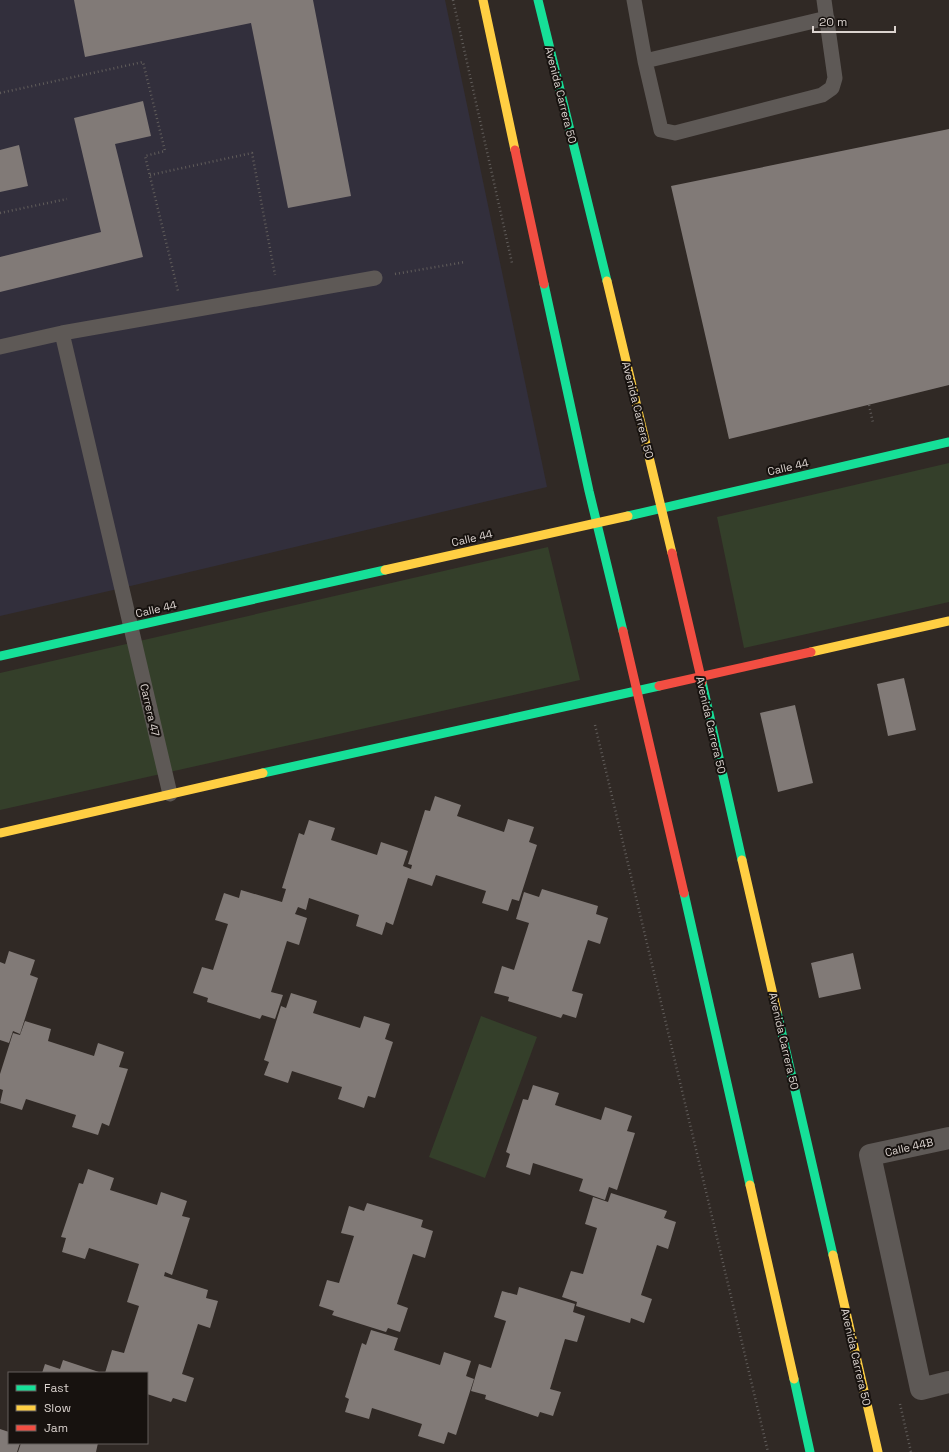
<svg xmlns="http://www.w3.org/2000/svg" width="949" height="1452" font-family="'Space Grotesk',sans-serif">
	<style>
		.education { fill: #322f3c }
		.green { fill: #343f2a }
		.building { fill: #817a77 }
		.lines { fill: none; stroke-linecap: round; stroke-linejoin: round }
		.path { stroke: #615d5b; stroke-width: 2.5; stroke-dasharray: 1 3; stroke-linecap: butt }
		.lane { stroke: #5e5956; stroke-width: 15 }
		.street { stroke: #5e5956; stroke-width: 22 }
		.fast { stroke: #16e098; stroke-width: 9 }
		.slow { stroke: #ffcf43; stroke-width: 9 }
		.jam { stroke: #f24e42; stroke-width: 9 }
		.labels { text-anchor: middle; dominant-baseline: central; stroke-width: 4; stroke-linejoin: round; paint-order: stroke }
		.street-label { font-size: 11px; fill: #dbd3cf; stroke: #17120f }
	</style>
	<rect width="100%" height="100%" fill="#302925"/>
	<path class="education" d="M0 0H445L547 487 122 588 0 616Z"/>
	<path class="green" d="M949 463V602L744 648 717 517Z
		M548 547 580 680 0 810V673Z
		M481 1016 537 1037 485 1178 429 1157Z"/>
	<path class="building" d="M74 0H313L351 196 288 208 251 23 85 57Z
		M143 101 151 136 115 144 143 257 0 292V257L101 232 74 118Z
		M949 129V385L729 439 671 186Z
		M19 145 28 186 0 192V150Z
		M904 678 916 730 888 736 877 684Z
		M795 705 813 783 778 792 760 713Z
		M435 796 461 805 457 816 504 832 508 819 534 827 529 842 537 845 519 901 512 899 508 911 482 903 486 891 436 875 432 886 408 878 393 925 386 922 382 935 356 926 359 915 309 898 306 910 298 907 295 914 307 918 299 945 287 941 271 992 283 995 275 1019 262 1015 260 1019 207 1002 208 998 193 993 202 967 213 970 228 924 215 920 224 893 239 898 241 890 282 902 286 889 282 888 299 833 304 835 309 820 335 828 331 840 377 855 381 842 408 851 403 866 411 869 412 865 408 864 425 810 430 811Z
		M542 889 598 906 596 914 608 918 600 944 588 940 572 991 583 994 576 1018 563 1014 561 1018 508 1001 509 997 494 993 502 966 514 970 529 923 516 919 524 892 539 897Z
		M9 951 35 960 30 975 38 978 20 1034 13 1031 9 1043 0 1040V962L5 964Z
		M853 953 861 989 819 998 811 963Z
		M291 993 317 1001 313 1013 360 1028 364 1016 390 1024 385 1039 393 1042 375 1098 368 1096 364 1108 338 1099 342 1087 292 1071 288 1083 264 1075 269 1062 264 1060 281 1006 286 1008Z
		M25 1021 51 1029 48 1041 94 1056 98 1043 124 1052 119 1067 128 1069 109 1126 102 1123 98 1135 72 1127 76 1115 26 1099 22 1110 0 1103 3 1090 0 1089V1074L13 1033 20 1035Z
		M533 1085 559 1093 555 1105 601 1120 605 1107 632 1116 627 1131 635 1133 617 1190 609 1187 605 1200 579 1191 583 1179 533 1163 530 1175 506 1167 510 1154 506 1152 523 1099 528 1100Z
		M88 1169 114 1178 110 1190 157 1205 161 1192 187 1201 182 1216 190 1218 172 1275 165 1272 164 1276 208 1290 206 1298 218 1301 210 1328 198 1324 182 1374 194 1378 186 1402 173 1398 171 1402 147 1394V1373H105L112 1350 124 1353 139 1306 127 1302 139 1264 89 1248 85 1259 62 1252 66 1238 61 1237 79 1183 83 1184Z
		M611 1193 667 1211 664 1218 676 1222 668 1249 657 1245 641 1295 652 1299 644 1323 631 1318 630 1323 576 1306 577 1302 562 1297 571 1271 583 1274 597 1228 585 1224 593 1197 608 1202Z
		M367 1203 423 1220 421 1227 433 1231 425 1258 413 1254 397 1304 408 1308 400 1332 388 1328 386 1332 332 1315 334 1311 319 1306 327 1280 339 1283 354 1236 341 1233 349 1206 364 1211Z
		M519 1287 575 1304 573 1312 585 1316 577 1342 565 1339 550 1389 561 1392 553 1416 540 1412 538 1417 485 1399 486 1395 471 1391 479 1364 491 1368 506 1321 494 1317 502 1291 517 1295Z
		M371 1330 398 1338 394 1350 440 1365 444 1352 471 1361 466 1376 474 1379 456 1435 448 1432 444 1444 418 1436 422 1424 372 1408 369 1419 345 1412 349 1399 345 1397 362 1343 366 1345Z
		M63 1360 102 1373H42L45 1364 60 1369Z
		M0 1429 9 1432V1443H20L17 1452H0Z
		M21 1443H98L96 1452H18Z"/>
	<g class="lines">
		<path class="path" d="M453 0 512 263
			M0 93 143 62 165 151 145 156 178 291
			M150 175 252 153 275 275
			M0 213 67 199
			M395 274 465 262
			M869 405 873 423
			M595 725 768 1452
			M900 1404 911 1452"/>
		<path class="lane" d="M634 0 645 61 661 130 675 133 822 95 832 88 835 78 824 0
			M645 61 827 18
			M62 333 170 794
			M0 347 62 333 375 278"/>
		<path class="street" d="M949 1138 870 1155 921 1389 949 1382"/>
		<path class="fast" d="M538 0 607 281
			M544 284 589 491 623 631
			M628 516 949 442
			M0 656 385 570
			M702 682 742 860
			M263 773 659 686
			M684 893 750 1185
			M777 1012 833 1255
			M794 1379 810 1452"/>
		<path class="slow" d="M483 0 515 150
			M607 281 672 553
			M385 570 628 516
			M811 652 949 621
			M0 833 263 773
			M742 860 777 1012
			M750 1185 794 1379
			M833 1255 878 1452"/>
		<path class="jam" d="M515 150 544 284
			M672 553 702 682
			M623 631 684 893
			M659 686 811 652"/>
	</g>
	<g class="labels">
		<g class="street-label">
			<text transform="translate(561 95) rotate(76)">Avenida Carrera 50</text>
			<text transform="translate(638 410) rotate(76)">Avenida Carrera 50</text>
			<text transform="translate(788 467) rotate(-13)">Calle 44</text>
			<text transform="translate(472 538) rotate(-13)">Calle 44</text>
			<text transform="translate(156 609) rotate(-13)">Calle 44</text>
			<text transform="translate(150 710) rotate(77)">Carrera 47</text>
			<text transform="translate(711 725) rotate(77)">Avenida Carrera 50</text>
			<text transform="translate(784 1041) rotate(77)">Avenida Carrera 50</text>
			<text transform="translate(909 1147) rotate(-13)">Calle 44B</text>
			<text transform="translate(856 1357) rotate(77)">Avenida Carrera 50</text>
		</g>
	</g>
	<rect x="8" y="1372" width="140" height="72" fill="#17120f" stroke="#655f5c"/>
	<rect x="16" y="1385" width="20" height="6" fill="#16e098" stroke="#655f5c"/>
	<text x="44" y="1392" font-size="12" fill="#dbd3cf">Fast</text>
	<rect x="16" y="1405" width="20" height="6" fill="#ffcf43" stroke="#655f5c"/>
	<text x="44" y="1412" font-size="12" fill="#dbd3cf">Slow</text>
	<rect x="16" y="1425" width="20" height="6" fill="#f24e42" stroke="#655f5c"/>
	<text x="44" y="1432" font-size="12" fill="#dbd3cf">Jam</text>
	<path d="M813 26v6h82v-6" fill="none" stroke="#dbd3cf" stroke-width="2"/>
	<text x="819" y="26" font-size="12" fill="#dbd3cf" stroke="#17120f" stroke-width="3" paint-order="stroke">20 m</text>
</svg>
